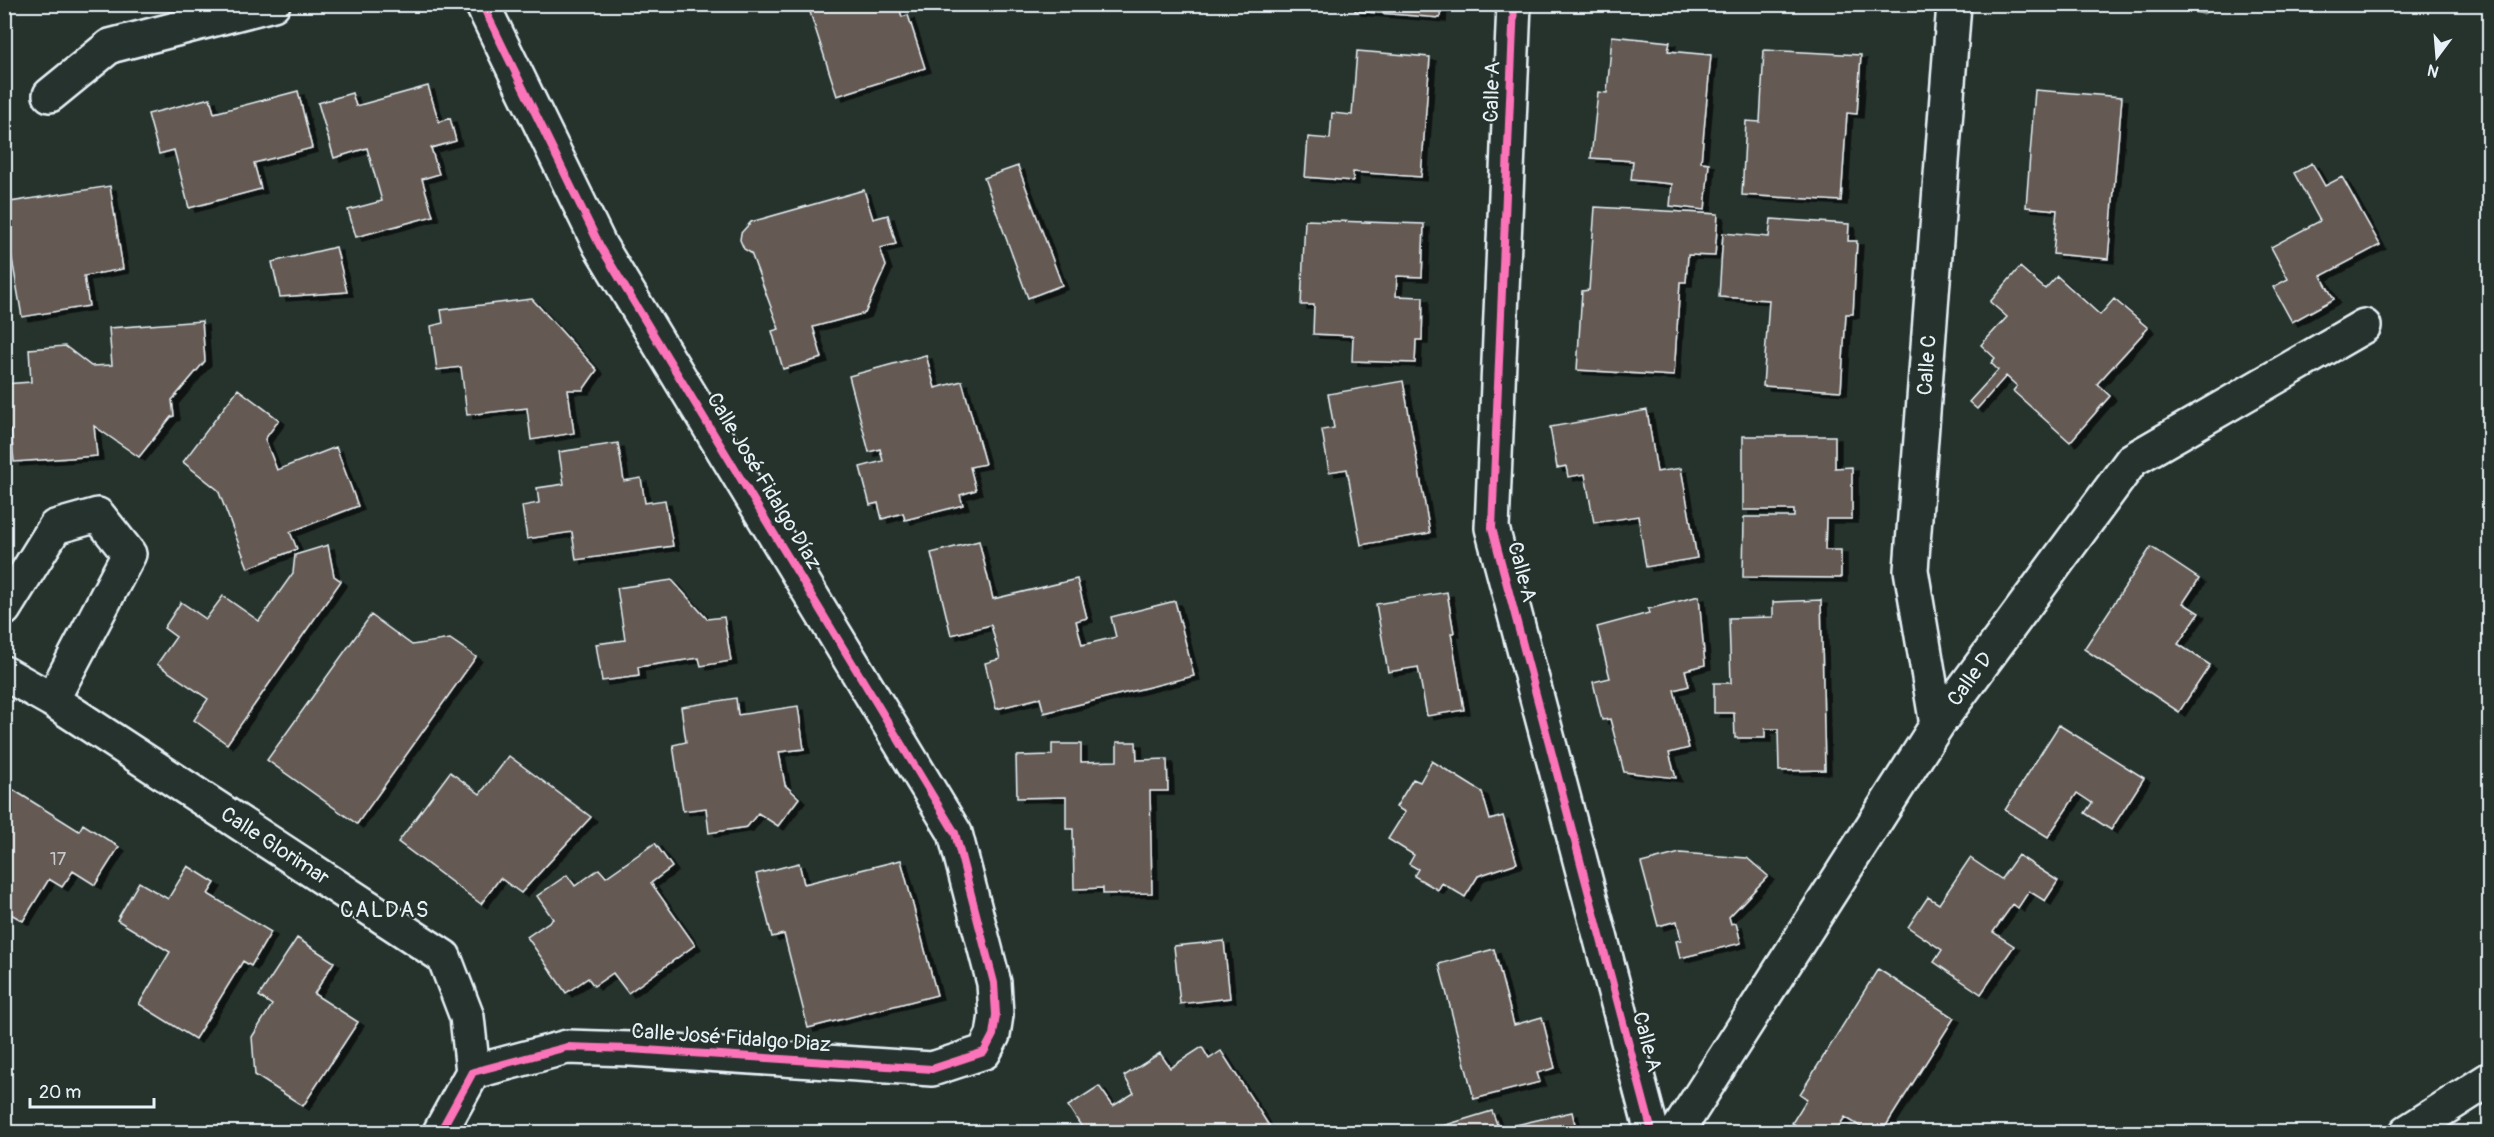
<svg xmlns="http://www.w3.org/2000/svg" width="2494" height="1137" font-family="Pangolin,sans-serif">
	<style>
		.green { fill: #567158; stroke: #9fb1a8; stroke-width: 1.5 }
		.building { fill: #655a52; stroke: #e8f1f8; stroke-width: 1.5; filter: url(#shadow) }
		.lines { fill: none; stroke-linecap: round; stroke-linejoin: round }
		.street-casing { stroke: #e8f1f8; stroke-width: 38 }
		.street { stroke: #26332d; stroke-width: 33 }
		.cycleway-casing { stroke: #26332d; stroke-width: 11 }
		.cycleway { stroke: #fb73b8; stroke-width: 8 }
		.labels { text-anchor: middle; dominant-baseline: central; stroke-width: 4.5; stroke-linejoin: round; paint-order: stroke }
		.number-label { font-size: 18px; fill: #c7cbce }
		.street-label { font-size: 21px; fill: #e8f1f8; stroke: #26332d }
		.neighbourhood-label { font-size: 22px; letter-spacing: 1.5px; fill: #e8f1f8; stroke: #26332d }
	</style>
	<defs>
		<filter id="shadow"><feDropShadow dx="6" dy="4" stdDeviation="0" flood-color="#0009"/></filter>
	</defs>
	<rect width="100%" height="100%" fill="#26332d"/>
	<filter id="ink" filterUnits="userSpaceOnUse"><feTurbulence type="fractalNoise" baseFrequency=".0167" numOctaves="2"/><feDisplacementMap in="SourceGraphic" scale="12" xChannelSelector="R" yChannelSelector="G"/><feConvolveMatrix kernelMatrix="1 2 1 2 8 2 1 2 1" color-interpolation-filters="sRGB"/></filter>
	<g filter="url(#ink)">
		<path class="green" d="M2159 5H2218L2203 14Z"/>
		<path class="building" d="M835 4H898L902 17 908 15 925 68 837 96 810 12Z
			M1356 4H1441L1440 18 1355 11Z
			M1842 4H1885L1884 8Z
			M1612 36 1670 42 1668 51 1711 55 1701 162 1709 163 1705 210 1670 206 1672 184 1631 180 1633 161 1591 158 1598 92 1607 93Z
			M1764 50 1861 55 1857 114 1847 113 1841 201 1742 195 1746 121 1760 122Z
			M1357 51 1430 57 1421 177 1353 172V181L1305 177 1308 137 1330 139 1332 113 1352 115Z
			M428 86 439 122 450 118 456 141 431 148 439 174 422 179 433 216 356 237 348 210 382 201 367 148 334 158 318 103 352 93 356 106Z
			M2035 90 2122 97 2108 259 2053 254 2057 210 2026 207Z
			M298 91 312 148 254 163 261 189 189 208 174 150 159 154 148 114 210 98 214 113Z
			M2312 163 2325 186 2342 177 2380 245 2321 276 2334 299 2292 322 2273 287 2288 279 2271 247 2320 221 2294 173Z
			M1018 166 1062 285 1028 298 984 178Z
			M110 186 123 269 84 276 89 306 22 317 11 253 4 254V203Z
			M864 190 873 219 888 215 896 244 880 248 886 266 865 313 813 327 822 358 783 369 772 331 779 329 751 253 744 249 740 240 741 233 751 222Z
			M1595 207 1718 214 1715 256 1688 255 1686 282H1680L1674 376 1577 370 1582 291 1589 290Z
			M1771 219 1849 224 1848 241H1857L1853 314H1846L1841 391 1763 386 1769 300 1719 297 1723 233 1769 237Z
			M1305 220 1424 224 1422 277 1397 276 1396 296 1423 297 1422 340H1416L1415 363 1352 361 1353 336 1313 334 1314 305H1301Z
			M336 247 347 292 280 297 272 262Z
			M2020 267 2045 289 2057 276 2100 315 2114 299 2148 328 2097 384 2110 396 2070 442 2013 391 2017 386 2006 376 1977 409 1969 402 1998 370 1991 363 1995 358 1981 345 2007 317 1990 302Z
			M532 299 597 370 583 390H568L574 433 531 440 527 408 467 415 461 367 437 370 431 326 443 323 441 310Z
			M202 321 205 361 172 400 174 416 171 417 139 457 94 426 97 456 14 462 11 430H4V384L31 382 29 349 65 346 91 366 112 365 109 328Z
			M926 355 935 388 962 381 985 464 970 467 976 490 960 495 963 505 905 520 903 513 882 519 878 503 870 505 860 467 883 461 880 449 869 452 849 376Z
			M1403 381 1430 533 1361 545 1347 469 1329 472 1322 430 1334 428 1328 394Z
			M238 389 279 420 265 439 277 470 336 447 358 506 290 532 297 549 248 568 218 490 183 462Z
			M1647 410 1657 472 1681 468 1697 558 1646 567 1638 516 1594 523 1585 474 1568 477 1566 466 1557 468 1550 427Z
			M1743 436H1835V468L1852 467V519H1826L1825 550H1841V578L1743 577 1744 517H1794V510H1743Z
			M618 443 624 481 641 478 645 503 665 500 673 546 576 560 572 532 527 539 522 506 539 503 537 488 564 484 559 452Z
			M979 541 993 599 1077 579 1087 618 1076 621 1082 645 1116 637 1111 617 1175 601 1194 676 1044 713 1040 698 996 709 985 663 1000 659 991 625 951 635 931 553Z
			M328 545 334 576 341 581 227 744 194 720 208 699 157 664 176 637 164 628 181 602 206 619 223 596 259 621 293 573 295 555Z
			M2151 547 2199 579 2183 603 2199 613 2178 644 2210 665 2179 712 2084 649Z
			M672 580 707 619 724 617 731 661 701 666 699 658 638 667 639 676 602 681 596 644 625 640 617 588Z
			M1447 592 1454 633H1451L1464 710 1427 716 1418 667 1388 672 1376 604Z
			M1699 596 1705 665 1685 670 1689 686 1674 690 1689 748 1669 753 1676 778 1624 772 1610 719 1602 720 1593 682 1610 678 1597 627 1649 613 1648 609Z
			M1821 600 1825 770 1779 771 1778 729H1765V738H1735L1734 713H1714V683H1731L1729 618 1773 617V602Z
			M371 615 412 645 450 639 476 657 357 824 267 760Z
			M736 698 738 715 798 706 804 749 779 752 785 785 799 798 778 826 758 813 747 827 709 833 706 808 683 811 673 745 686 742 681 707Z
			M2059 725 2144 778 2111 830 2085 813 2092 803 2077 793 2048 837 2005 810Z
			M1117 742H1136L1137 760 1167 759 1168 791H1150L1152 893 1103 894V888L1074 889 1073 829H1066V797L1017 798 1016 756 1052 755V744H1081V762L1117 761Z
			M509 756 591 817 521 893 500 878 481 904 398 842 450 772 480 794Z
			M1432 761 1482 792 1490 820 1503 816 1517 863 1478 876 1465 897 1442 883 1438 890 1414 876 1418 869 1409 864 1414 855 1388 839 1405 812 1396 807 1413 779 1420 782Z
			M4 784 79 831 83 824 119 847 95 885 73 871 62 887 49 879 23 921 4 910Z
			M655 843 672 867 651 883 695 945 628 993 613 973 594 986 588 978 566 993 527 937 553 919 537 896 567 875 575 886 599 869 606 877Z
			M1680 853 1747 858 1768 876 1729 917 1731 924 1736 923 1741 943 1680 958 1676 941 1681 940 1677 921 1658 926 1641 863Z
			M2018 855 2058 881 2045 901 2029 891 2018 908 2013 904 1993 932 2014 946 1981 994 1934 962 1942 950 1908 927 1928 897 1939 904 1970 858 2001 879Z
			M901 860 937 995 808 1028 784 934 772 937 756 874 799 863 804 884Z
			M188 866 215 883 208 894 271 932 251 966 243 961 195 1039 139 1004 170 952 117 920 139 882 168 899Z
			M297 938 334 962 314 994 358 1022 303 1106 255 1075 252 1037 272 1005 259 996Z
			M1224 941 1230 998 1180 1004 1174 946Z
			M1494 949 1514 1025 1542 1017 1555 1068 1537 1073 1540 1082 1474 1099 1439 964Z
			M1878 969 1954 1018 1882 1132H1869L1845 1117 1835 1132H1807L1792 1123 1807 1099 1800 1094Z
			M1202 1047 1209 1059 1221 1051 1273 1132H1085L1068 1106 1099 1086 1113 1106 1134 1093 1124 1076 1160 1053 1170 1068Z
			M1492 1111 1500 1132H1423Z
			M1572 1112 1577 1132H1508L1507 1127Z"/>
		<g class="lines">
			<defs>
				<path id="street" d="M1514 4 1492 528 1652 1132
					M50 95 110 46 273 4
					M4 609 55 527 98 515 129 554 52 700
					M4 673 52 700 444 957 467 1017 473 1072
					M1937 725 1911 570 1954 4
					M440 1132 473 1072 567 1047 630 1049 932 1069 984 1052 993 1035 996 1015 994 983 955 833 600 246 482 4
					M1677 1132 1937 725 2132 460 2364 326
					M2407 1132 2490 1079"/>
			</defs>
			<use href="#street" class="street-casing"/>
			<use href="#street" class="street"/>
			<defs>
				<path id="cycleway" d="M1514 4 1492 528 1652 1132
					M440 1132 473 1072 567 1047 630 1049 932 1069 984 1052 993 1035 996 1015 994 983 955 833 600 246 482 4"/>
			</defs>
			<use href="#cycleway" class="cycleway-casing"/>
			<use href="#cycleway" class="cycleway"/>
		</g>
	</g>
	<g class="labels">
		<g class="number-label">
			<text x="58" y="859">17</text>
		</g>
		<g class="street-label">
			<text transform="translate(1492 92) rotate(-88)">Calle A</text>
			<text transform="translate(1927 365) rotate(-86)">Calle C</text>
			<text transform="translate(764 481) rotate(59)">Calle José Fidalgo Díaz</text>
			<text transform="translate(1522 572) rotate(75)">Calle A</text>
			<text transform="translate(1970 679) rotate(-54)">Calle D</text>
			<text transform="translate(275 846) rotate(33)">Calle Glorimar</text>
			<text transform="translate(731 1038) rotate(4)">Calle José Fidalgo Diaz</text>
			<text transform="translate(1647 1042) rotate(75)">Calle A</text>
		</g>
		<g class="neighbourhood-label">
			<text x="385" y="910">CALDAS</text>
		</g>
	</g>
	<rect width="2494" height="1137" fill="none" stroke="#26332d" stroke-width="24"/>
	<rect x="12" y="12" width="2470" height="1113" fill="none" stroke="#e8f1f8" stroke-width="2" filter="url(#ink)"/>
	<g transform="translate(2437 57) rotate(196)" stroke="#26332d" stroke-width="4.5" paint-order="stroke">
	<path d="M0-4.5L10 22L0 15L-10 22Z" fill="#e8f1f8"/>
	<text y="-9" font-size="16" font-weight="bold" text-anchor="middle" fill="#e8f1f8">N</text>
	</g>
	<path d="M30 1098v9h124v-9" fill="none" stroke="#e8f1f8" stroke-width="3"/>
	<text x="39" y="1098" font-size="18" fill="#e8f1f8" stroke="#26332d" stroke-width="4.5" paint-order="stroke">20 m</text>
</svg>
